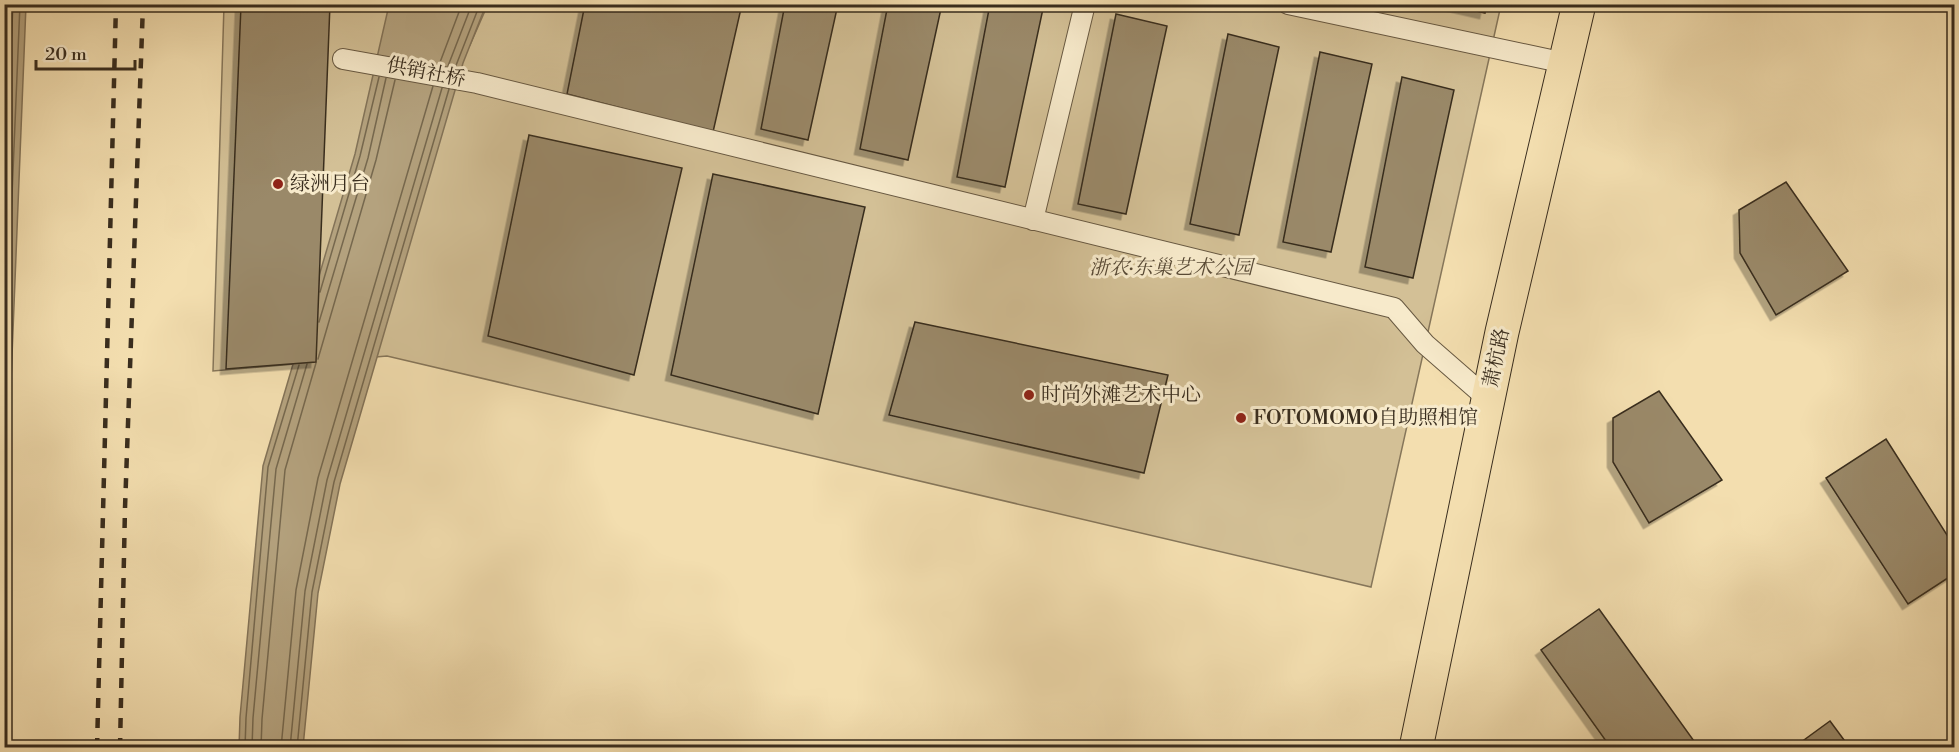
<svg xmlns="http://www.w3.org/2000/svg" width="1959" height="752" font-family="'Libre Bodoni','Noto Serif SC',serif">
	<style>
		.green { fill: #d3c096; stroke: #86765a; stroke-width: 1.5 }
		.water { fill: #b4a27e; stroke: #837358; stroke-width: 1.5 }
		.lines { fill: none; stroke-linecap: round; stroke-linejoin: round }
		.shore { stroke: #76684e; stroke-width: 1.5 }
		.building { fill: #9a8969; stroke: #392d1e; stroke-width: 1.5; filter: url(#shadow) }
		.lane-casing { stroke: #685942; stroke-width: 22 }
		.primary-casing { stroke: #392d1e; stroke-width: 35 }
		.lane { stroke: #f7eacb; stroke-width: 20 }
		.primary { stroke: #f3deaf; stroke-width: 33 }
		.rail { stroke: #392d1e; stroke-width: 4.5; stroke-dasharray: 10 10; stroke-linecap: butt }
		.poi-dot { fill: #8f2418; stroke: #f7eacb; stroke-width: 2 }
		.labels { text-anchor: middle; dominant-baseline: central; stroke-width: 6; stroke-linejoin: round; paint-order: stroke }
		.street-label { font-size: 20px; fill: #392d1e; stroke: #f7eacb }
		.poi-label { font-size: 20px; fill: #392d1e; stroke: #f7eacb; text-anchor: start }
		.park-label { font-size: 20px; font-style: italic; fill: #584a36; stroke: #f7eacb }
	</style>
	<defs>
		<filter id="shadow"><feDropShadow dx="-5.5" dy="5.5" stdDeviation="0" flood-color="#0004"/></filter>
	</defs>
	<rect width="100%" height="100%" fill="#f3deaf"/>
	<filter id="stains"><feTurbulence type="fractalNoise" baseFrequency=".00333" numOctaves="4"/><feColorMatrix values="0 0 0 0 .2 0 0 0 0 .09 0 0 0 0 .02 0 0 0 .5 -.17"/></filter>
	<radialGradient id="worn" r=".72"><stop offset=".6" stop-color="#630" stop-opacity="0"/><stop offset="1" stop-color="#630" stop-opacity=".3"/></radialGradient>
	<path class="green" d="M488 4 1501 5 1371 587 387 356 213 371 224 5H349L410 15 470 45Z"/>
	<path class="water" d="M26 4V5L5 531 4 5Z
		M389 5H486L463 63 340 484 318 593 303 747 239 748 240 717 263 466 355 154Z"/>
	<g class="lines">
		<path class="shore" d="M439 65 462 4
			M448 66 472 4
			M455 68 480 4
			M4 204 13 4
			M320 292 360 156 379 77
			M319 322 368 158 386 78
			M318 359 376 160 395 80
			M4 386 20 4
			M245 748 246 718 268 467 299 365
			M252 748 253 718 276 469 307 364
			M261 748 262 719 285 470 316 363
			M281 748 296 590 318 478 433 86
			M290 748 305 591 327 480 442 88
			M297 748 312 592 334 482 449 89"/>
	</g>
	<path class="building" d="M330 4 316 362 226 369 241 5Z
		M585 4H742L713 132 567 94Z
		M785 4H838L808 140 761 129Z
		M888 4H942L908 160 860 149Z
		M990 4H1044L1005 187 957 177Z
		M1446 4H1487L1485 13Z
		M1116 14 1167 26 1126 214 1078 204Z
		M1228 34 1279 47 1239 235 1190 224Z
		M1320 52 1372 64 1331 252 1283 242Z
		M1402 77 1454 90 1413 278 1365 267Z
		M529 135 682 168 634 375 488 336Z
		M713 174 865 207 818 414 671 375Z
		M1786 182 1848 271 1776 315 1740 253 1739 210Z
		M915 322 1168 375 1144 473 889 415Z
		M1659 391 1722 480 1649 523 1613 462V418Z
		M1886 439 1954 546V574L1908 604 1826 478Z
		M1599 609 1699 748H1611L1541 650Z
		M1830 721 1850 748H1793Z"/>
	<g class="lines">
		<defs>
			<path id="lane" d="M1288 4 1565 63
				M343 59 477 83 1394 308 1425 344 1488 399
				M1033 220 1085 4"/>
			<path id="primary" d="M1416 748 1502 332 1579 4"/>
		</defs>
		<use href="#lane" class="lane-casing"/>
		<use href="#primary" class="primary-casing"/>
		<use href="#lane" class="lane"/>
		<use href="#primary" class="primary"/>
		<path class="rail" d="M97 748 116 4
			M120 748 125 508 143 4"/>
	</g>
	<g class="poi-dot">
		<circle cx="278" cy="184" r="6"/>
		<circle cx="1029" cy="395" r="6"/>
		<circle cx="1241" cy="418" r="6"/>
	</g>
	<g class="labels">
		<g class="street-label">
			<text transform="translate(426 73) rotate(11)">供销社桥</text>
			<text transform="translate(1497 358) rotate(-78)">萧杭路</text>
		</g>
		<g class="poi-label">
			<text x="290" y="184">绿洲月台</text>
			<text x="1041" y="395">时尚外滩艺术中心</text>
			<text x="1253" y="418">FOTOMOMO自助照相馆</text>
		</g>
		<g class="park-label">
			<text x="1171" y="268">浙农·东巢艺术公园</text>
		</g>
	</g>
	<rect width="1959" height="752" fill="none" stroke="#f3deaf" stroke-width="24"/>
	<rect x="6" y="6" width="1947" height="740" fill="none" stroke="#392d1e" stroke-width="3"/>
	<rect x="12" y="12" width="1935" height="728" fill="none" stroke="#392d1e" stroke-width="1.5"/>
	<path d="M36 60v9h99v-9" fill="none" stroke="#392d1e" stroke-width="3"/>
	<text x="45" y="60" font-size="18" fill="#392d1e" stroke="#f7eacb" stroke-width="4.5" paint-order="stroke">20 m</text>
	<rect width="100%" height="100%" filter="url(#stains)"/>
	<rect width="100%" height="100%" fill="url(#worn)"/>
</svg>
